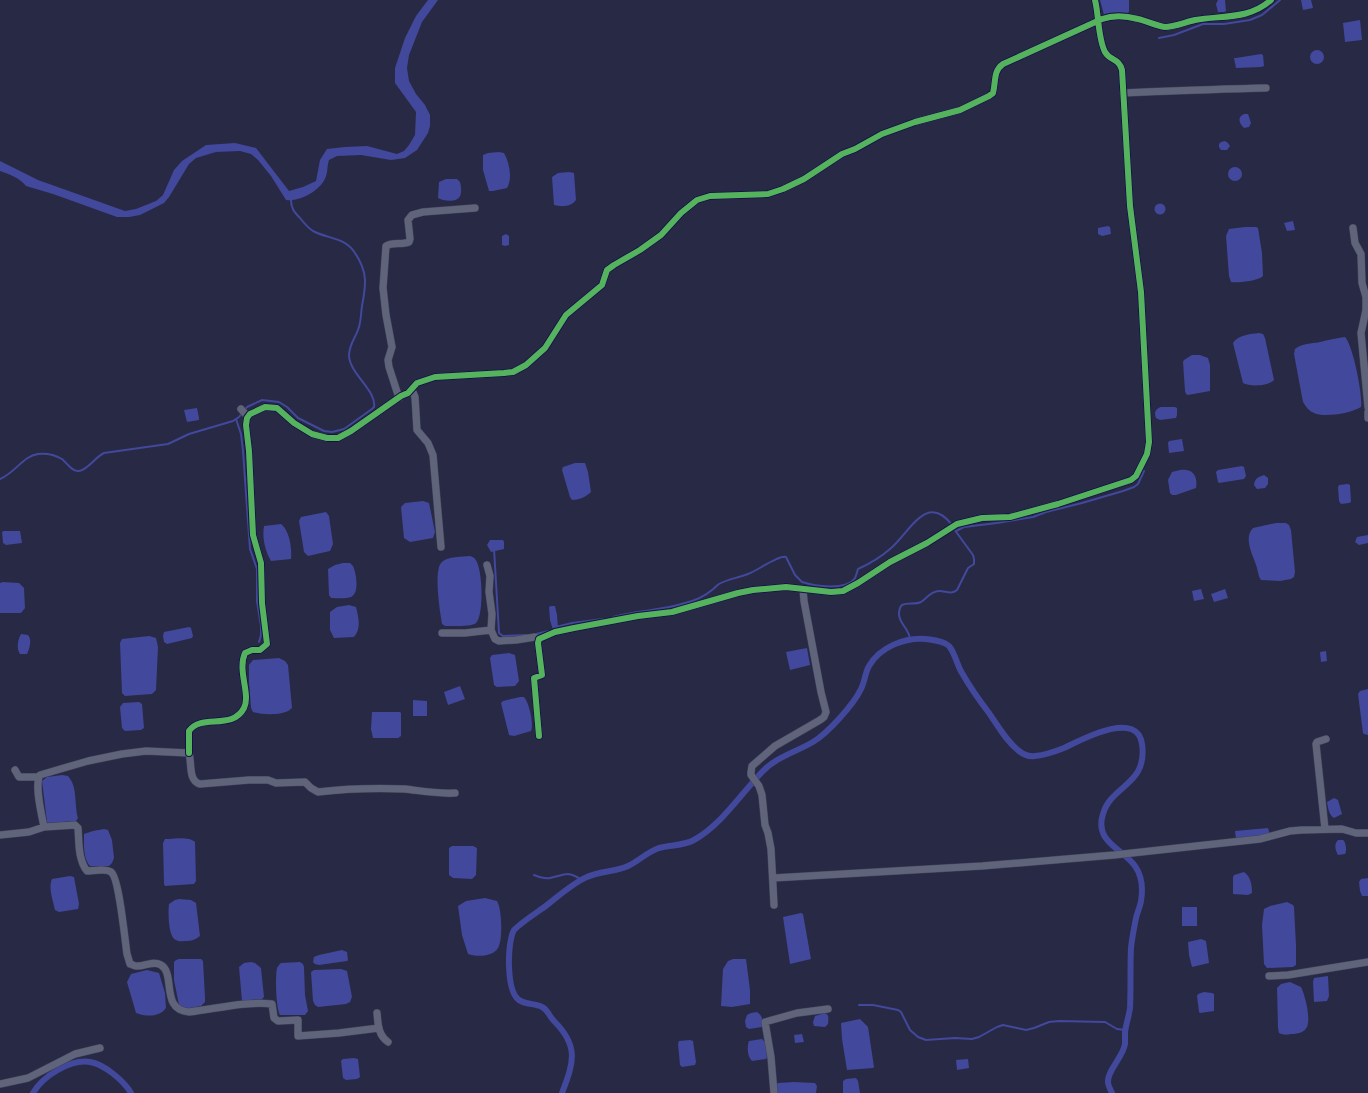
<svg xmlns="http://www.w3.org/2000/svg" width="1368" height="1093" font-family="Manrope,sans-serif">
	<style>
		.water { fill: #42489b }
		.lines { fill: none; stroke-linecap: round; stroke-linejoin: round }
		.stream { stroke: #42489b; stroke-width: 2 }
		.canal { stroke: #42489b; stroke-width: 6 }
		.minor-casing { stroke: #44445b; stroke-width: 8 }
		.minor { stroke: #60647b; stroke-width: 7 }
		.cycleway-casing { stroke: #131347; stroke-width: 8 }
		.cycleway { stroke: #56b35d; stroke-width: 6 }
	</style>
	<rect width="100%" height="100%" fill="#282945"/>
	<path class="water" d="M428 0H438L422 22 409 55 407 68 409 81 416 94 425 105 430 115V126L428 133 417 150 405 158 391 160 361 155 337 156 329 160C327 165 328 171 326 176 322 190 300 202 286 200L271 176 258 160 251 154 240 151 216 152 196 158 189 164 169 197 164 203 140 215 129 217H117L53 194 26 186C20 178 9 174 0 171V161L38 180 125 211 136 209 156 201 163 195 174 170 182 161 206 145 235 143 256 148 289 191 303 187 316 181 320 160 327 149 345 147 367 146 397 154 404 151 409 145 415 135 416 112 395 83V68L405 38 416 16Z
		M1100 0H1129V11L1128 14 1104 15Z
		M1218 0H1225L1226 11 1224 12H1218L1216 4Z
		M1301 0H1311L1313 8 1303 10Z
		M1360 20 1362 40 1345 42 1343 23Z
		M1310 57a7 7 0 1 1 14 0a7 7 0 1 1-14 0Z
		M1261 54 1263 55 1264 66 1261 67 1236 68 1234 58H1236Z
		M1244 114H1248L1251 123 1249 127 1244 128C1239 123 1237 117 1244 114Z
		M1225 141 1228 143 1230 146 1227 150H1221L1219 147V144L1221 142Z
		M499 152 504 153C509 162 513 178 507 188L493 191H489L483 170V155L488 153Z
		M1228 174a7 7 0 1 1 14 0a7 7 0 1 1-14 0Z
		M569 172 574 173 576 200C571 207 562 207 554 205L552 177 558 173Z
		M446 179H457L460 182C461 186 462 192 460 196 457 203 443 201 438 198L439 182Z
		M1154.5 209a5.5 5.5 0 1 1 11 0a5.5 5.5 0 1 1-11 0Z
		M1293 221 1295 230 1287 231 1284 223Z
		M1108 226 1110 227 1111 234 1102 236 1098 234V228Z
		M1245 227H1256L1258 228 1262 253 1263 276C1258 281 1239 283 1231 282L1229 276 1226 236 1229 229Z
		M506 234 509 236V245L505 246 502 245V236Z
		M1259 333 1263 334 1265 338 1274 380C1269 386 1250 387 1243 383L1233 343C1238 335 1250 334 1259 333Z
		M1345 337C1353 345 1363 396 1361 407 1352 413 1324 418 1314 413 1309 411 1306 407 1303 402L1294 354 1295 349C1302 343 1311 344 1320 342 1328 340 1336 338 1345 337Z
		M1192 355H1200L1208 358 1210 365V391L1188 395 1186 394 1185 391 1183 362 1184 360Z
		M1161 407H1175L1177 408V415L1176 418 1160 420 1156 418C1154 413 1155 409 1161 407Z
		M197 408 199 418V420L187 422 184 410Z
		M1182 439 1184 451 1169 453 1168 443 1169 441Z
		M575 463H585L588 472 591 492C586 497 579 500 572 500L570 497 562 470 563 467Z
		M1242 466 1244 467 1246 476 1244 479 1219 483 1218 482 1216 472 1218 470Z
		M1180 470C1193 468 1198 476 1196 488L1176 495H1172L1170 493 1168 480 1172 472Z
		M1264 475 1268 478V484L1265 488 1257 489 1254 485C1255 478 1258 477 1264 475Z
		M1348 484 1350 485 1351 502 1349 503 1341 504 1339 501 1338 487 1339 485Z
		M423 501 429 503 435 532 433 538 410 542 404 538 401 507 405 503Z
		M326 512 329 516 333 544 330 551 308 556 304 552 299 521 301 517Z
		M1276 523H1286L1289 525 1291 530 1295 572 1294 577 1291 579 1280 581 1261 580C1258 576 1258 570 1256 565 1253 555 1243 538 1253 528Z
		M281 524C290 531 292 549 291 559L271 561C265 551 262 538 264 526Z
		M4 531H20L22 543 6 545 3 543 2 532Z
		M1368 535V543L1359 545 1355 542 1357 537Z
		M490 540H503L504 542V549L491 552 487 545Z
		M470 556C472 557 474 557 475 559 483 567 484 616 476 623 472 627 452 626 445 626L442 624C440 612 433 569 442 562 448 556 462 557 470 556Z
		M343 563H350L353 566C356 572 360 593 351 597 346 599 337 598 331 598L329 595 328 569 335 565Z
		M3 582 19 583 24 588 25 608 21 613H0V583Z
		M1201 589 1204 599 1194 601 1192 591Z
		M1225 589 1228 598 1214 602 1211 594Z
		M349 605 356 607C358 616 362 628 354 637L334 638 330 630V612L337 607Z
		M551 606H555L557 615 558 628 553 630 550 620 549 607Z
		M189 627 191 628 193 636 192 638 167 644 164 642 163 636 164 632Z
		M21 634 28 635C32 640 30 648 27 654H20C16 649 18 639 21 634Z
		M149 636 156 638 158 647 156 690 152 694 125 696 122 693 120 643 122 639Z
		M807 648 810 665 790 670 786 652Z
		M1326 651 1327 661 1321 662 1320 652Z
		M509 653 515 655 519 681 515 686 497 687 494 685 490 658 492 655Z
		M279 658 285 661 288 665 292 708C285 716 263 715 253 712L251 708 249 682V665L253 660Z
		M460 686 465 699 448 705 444 692Z
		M1368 689V735L1364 734 1363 733 1358 694 1360 691Z
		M520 697H524C529 702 534 724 531 731L514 736 509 735 501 703 503 701Z
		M413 700 427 701V716H413Z
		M139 702 142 704 144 728 141 730 125 731 122 728 120 707 123 703Z
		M372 712H400L401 713V736L398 738H373L371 729Z
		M62 775 68 776C78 787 74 804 78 818L76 821 48 823 47 822 42 781 47 777Z
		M1334 798 1338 800 1342 814 1334 818C1329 815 1328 808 1327 802Z
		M1268 828 1270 835 1236 839 1235 831Z
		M104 829 108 830 112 840 114 858 112 863 109 866H90C83 859 84 844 84 834L93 831Z
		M165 839C174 839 189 836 195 842L196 881 194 884 165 886 164 884 163 843Z
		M1338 840H1343C1346 842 1347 851 1345 854L1338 855C1335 850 1334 844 1338 840Z
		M452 846H473L477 848 476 875 472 879 453 878 449 875V848Z
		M1244 872C1251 877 1252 885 1252 893L1248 895 1233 894V877L1234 875Z
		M70 876 74 877 79 904 78 909 59 912 55 910C53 900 48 888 52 879Z
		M1368 878V896H1362L1360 891 1359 882 1361 879Z
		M485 898 497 901C502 909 503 940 498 948 493 957 476 957 468 954L462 935 458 906 466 901Z
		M179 899 191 900 196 903 200 936C195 940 192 941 185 941 182 941 179 942 176 940 168 937 168 912 169 904L175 900Z
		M1287 902 1293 905 1294 907 1296 945V965L1293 967 1267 968 1264 964 1262 925 1264 909 1270 906Z
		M1182 907H1197V926H1182Z
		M801 913 803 914 811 959 790 964 783 917Z
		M1201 939 1206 941 1209 963 1192 967 1189 955 1188 942Z
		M342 950 347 952 348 960 347 961 319 965 315 964 313 962 314 957 319 955Z
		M179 959H201L203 961 205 997V1002L201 1006 185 1009 179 1005 174 980V962L176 960Z
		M733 959H746L750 990V1004L732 1007 721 1006 723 969 728 961Z
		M251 962 255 963 261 968 264 997 262 999 242 1001 239 967 244 963Z
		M300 962 303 964 304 967 305 995 308 1011 305 1015H280C276 1008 275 977 277 968 278 966 279 965 281 963Z
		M341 969 347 971 352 997 350 1002 346 1004 318 1007 315 1005 313 1001 311 972 314 970Z
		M147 970 159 973 165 993 166 1008C160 1017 146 1017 136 1013L127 982 131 974Z
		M1328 976 1329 996 1327 1001 1314 1002 1313 982 1314 978Z
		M1290 982 1301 987C1305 995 1311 1018 1307 1027 1304 1033 1297 1034 1291 1034 1287 1035 1283 1035 1279 1033L1278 1028 1277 988 1281 984Z
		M1204 992 1212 993 1214 994V1011L1200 1013 1199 1012 1197 996 1198 994Z
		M757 1012C762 1015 764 1021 762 1027L749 1029 746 1027 745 1021 747 1015 751 1013Z
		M825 1013C830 1015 828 1020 828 1024L825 1027 814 1026 813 1022 815 1016Z
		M860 1019 868 1027 874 1067 873 1068 847 1070 842 1039 841 1023Z
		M802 1034 804 1042 795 1043 794 1035Z
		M762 1039 765 1042 767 1057 766 1059 752 1061C747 1056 747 1047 749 1041Z
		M690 1040 693 1041 696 1062 695 1065 682 1067 680 1065 678 1044 679 1041Z
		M354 1058 358 1059 360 1077 357 1079 346 1080 343 1078 341 1061 343 1059Z
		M968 1059 969 1068 957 1070 956 1060Z
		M856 1078 858 1081 860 1093H843V1081L846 1079Z
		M794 1082 815 1083 817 1086 816 1093H777V1084L778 1083Z"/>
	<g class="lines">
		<path class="stream" d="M1159 38 1174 35 1203 24H1224L1250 20 1262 15 1280 0
			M236 419 241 434 243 451 250 549 257 569V601L261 626V635L259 642
			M0 479C15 473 23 456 38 454 46 453 55 455 62 459 67 463 72 472 79 471 88 470 95 457 104 453L168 444 189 434 233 421 239 417 247 407 262 400 279 402 287 407 298 418 324 431 332 432 344 429 372 409 374 407C377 391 350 374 349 356 349 343 356 338 359 327 361 320 361 313 362 306 366 285 368 272 355 253 345 237 328 239 313 231 308 228 304 223 300 218 294 212 291 208 291 200
			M956 531 964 527 997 523 1033 517 1046 512 1082 503 1123 491 1134 487 1138 484 1144 471
			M494 549 499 633 503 636 527 635
			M613 617C636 610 661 611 685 603 693 601 705 596 712 590 715 588 716 586 719 584 728 579 738 578 748 574 757 571 778 555 786 557L795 575 802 582C814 586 846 591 855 578 856 576 857 572 858 569 869 564 881 557 890 549 909 534 926 491 952 525
			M556 627 572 623 603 619
			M536 634 549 631
			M910 639C909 628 899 624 899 614 899 611 900 607 902 605 908 602 915 605 921 602 927 598 931 591 939 591 946 591 951 595 957 590L968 568 974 564V559L973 555 954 529
			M534 875C539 877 545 879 550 878 565 875 567 870 582 880
			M859 1005H873L898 1010 901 1012 910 1030 918 1037 926 1040 955 1038 972 1039 979 1037 997 1027 1003 1025 1026 1030 1034 1028 1049 1022 1059 1021 1105 1022 1117 1029 1125 1030"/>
		<path class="canal" d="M33 1093C43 1076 70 1059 90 1062 104 1064 124 1081 131 1093
			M562 1093C574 1062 579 1046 554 1021 549 1016 548 1010 542 1007 535 1003 526 1005 519 1000 506 991 507 942 514 930 522 922 533 915 543 908 555 899 574 882 587 877 600 871 615 872 628 866 639 861 647 852 659 848 670 845 683 846 694 840 722 824 740 795 762 772 776 757 796 752 813 742 828 733 854 704 861 689 865 681 865 673 869 666 880 647 905 637 926 639 933 640 944 641 949 646 955 653 957 665 962 673 970 687 979 700 989 713 998 726 1006 741 1019 751 1024 755 1028 757 1035 756 1045 755 1054 752 1064 748 1081 740 1137 709 1142 744 1148 785 1111 785 1103 814 1094 842 1122 848 1135 866 1142 876 1143 889 1141 901 1140 907 1137 913 1136 918 1134 928 1132 938 1131 948 1130 968 1131 988 1130 1008 1129 1016 1126 1024 1125 1032 1125 1036 1125 1040 1125 1044 1123 1057 1107 1071 1108 1082 1108 1084 1111 1091 1112 1093"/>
		<defs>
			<path id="minor" d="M1123 93C1171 91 1218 89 1266 88
				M1353 228 1355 243 1361 254 1362 283 1366 297V310L1361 333 1368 407
				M412 390 415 397 417 430 428 443 433 455 441 547
				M399 398 389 367 388 360 392 347 386 315 383 288 386 246C393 242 402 245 409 242L410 239 408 220 412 215 423 212 475 208
				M241 409 248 417
				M1368 418V412
				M487 565 490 576 489 592 492 614 491 630 495 639 499 641 516 640 535 637 539 639
				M442 633H465L491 630
				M539 736 534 678 542 675 538 643 539 639 555 632 574 628 638 616 672 612 738 593 753 590 786 587 831 592 843 591 858 583 890 562 927 543 957 524 982 518 1010 517 1058 504 1131 480 1136 476 1147 454 1149 442 1141 292 1130 206 1122 70C1119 58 1110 61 1105 52 1098 39 1099 16 1095 0
				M189 753V731C201 713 232 731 244 708 251 694 237 671 245 653L252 650H260L267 644 262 603 261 563 253 535 249 451 246 425 247 418 250 414 265 407 277 408 294 423 312 434 327 438H338L351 431 401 396 408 393 417 383 435 377 504 373 513 372 526 365 545 348 566 315 602 285 607 270 614 265 640 250 661 235 681 213 697 200 710 196 768 194 783 189 804 179 842 154 855 149 882 134 915 122 960 110 989 96 993 93C996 82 993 71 1003 64L1102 19C1113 15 1127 16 1138 19 1147 21 1156 26 1165 27 1173 27 1186 22 1195 20 1222 15 1249 20 1271 0
				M15 770 19 777H39
				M44 827C42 816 34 785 40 775L88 761 122 754 146 751 189 753C192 763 188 781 200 784L249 780H268L276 783 305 782 311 788 318 792C344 789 378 788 405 789 422 791 438 794 455 793
				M1325 829 1316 744 1317 742 1326 739
				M0 835 29 832 44 827 75 825 78 828C79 841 78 860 87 871 94 871 105 868 111 872 119 877 125 941 127 954L130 964C132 964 134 966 136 966 144 967 153 960 161 965 176 974 160 1010 189 1012 216 1009 244 1001 272 1004L274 1018 278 1021 298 1020V1036L339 1033 379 1028
				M773 878 982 866 1114 855 1260 839 1290 831 1302 830 1342 829 1356 833H1368
				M774 905 771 849 768 833 765 825 762 795 759 786 751 775V772L752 766 775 746 820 720 824 717 826 712 821 692 804 601 803 589
				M1269 976 1288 975 1368 962
				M377 1013C378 1024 378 1035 388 1042
				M0 1084 28 1078 75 1054 100 1048
				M774 1093 771 1057 765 1022 797 1013 828 1009"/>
		</defs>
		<use href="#minor" class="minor-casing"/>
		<use href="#minor" class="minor"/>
		<defs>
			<path id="cycleway" d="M539 736 534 678 542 675 538 643 539 639 555 632 574 628 638 616 672 612 738 593 753 590 786 587 831 592 843 591 858 583 890 562 927 543 957 524 982 518 1010 517 1058 504 1131 480 1136 476 1147 454 1149 442 1141 292 1130 206 1122 70C1119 58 1110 61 1105 52 1098 39 1099 16 1095 0
				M189 753V731C201 713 232 731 244 708 251 694 237 671 245 653L252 650H260L267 644 262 603 261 563 253 535 249 451 246 425 247 418 250 414 265 407 277 408 294 423 312 434 327 438H338L351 431 401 396 408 393 417 383 435 377 504 373 513 372 526 365 545 348 566 315 602 285 607 270 614 265 640 250 661 235 681 213 697 200 710 196 768 194 783 189 804 179 842 154 855 149 882 134 915 122 960 110 989 96 993 93C996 82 993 71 1003 64L1102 19C1113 15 1127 16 1138 19 1147 21 1156 26 1165 27 1173 27 1186 22 1195 20 1222 15 1249 20 1271 0"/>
		</defs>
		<use href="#cycleway" class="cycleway-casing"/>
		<use href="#cycleway" class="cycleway"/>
	</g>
</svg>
